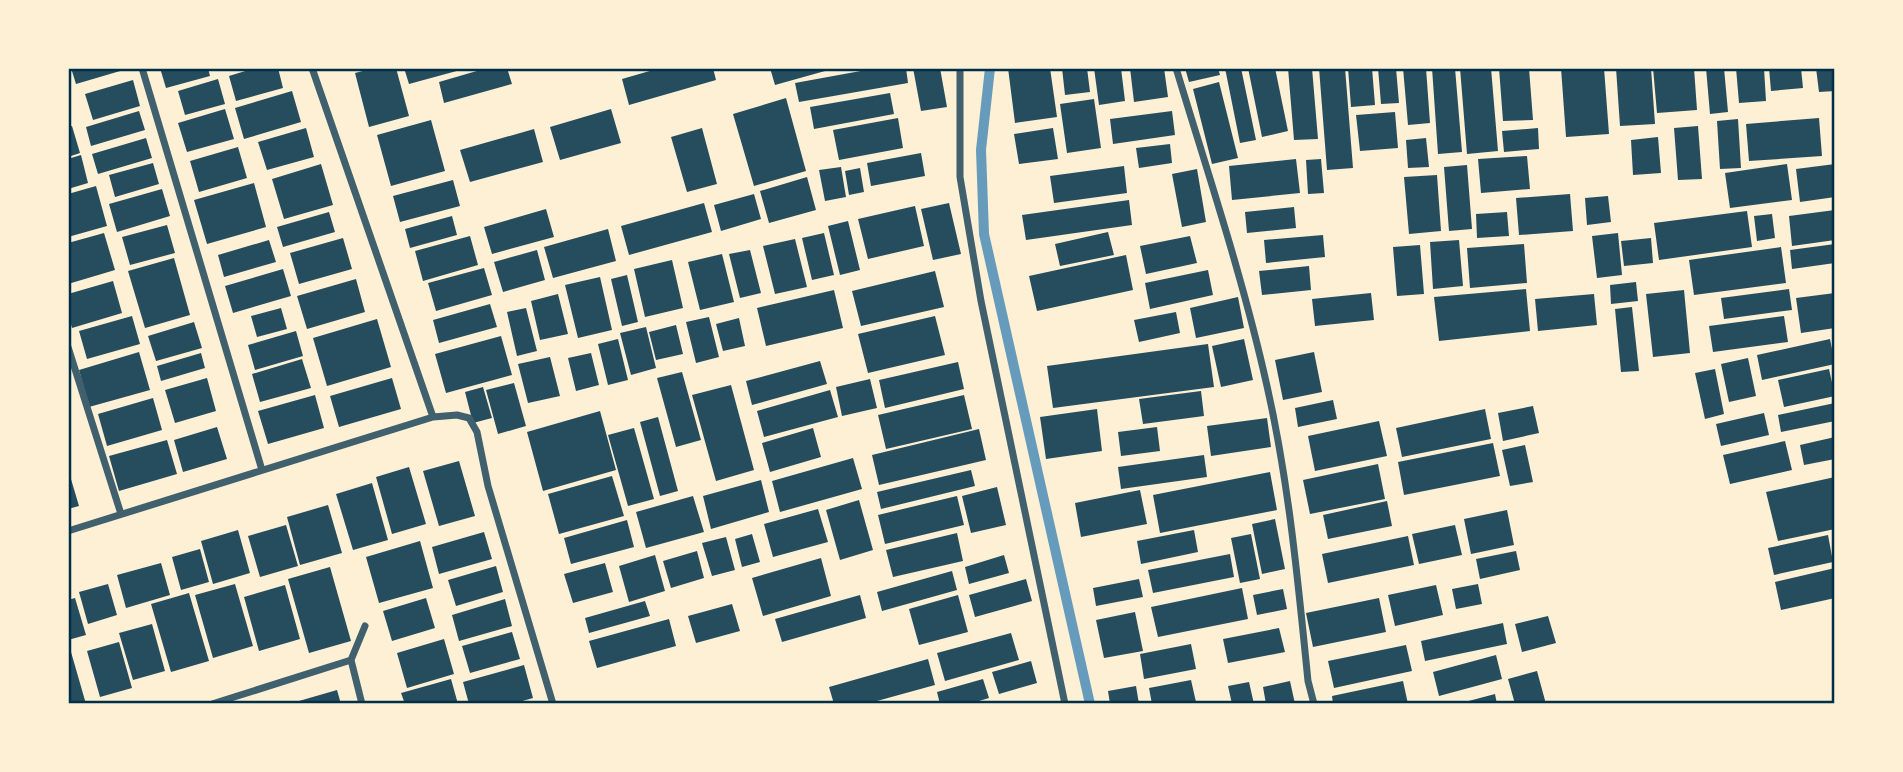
<svg xmlns="http://www.w3.org/2000/svg" width="1903" height="772" font-family="Helvetica,sans-serif">
	<style>
		.lines { fill: none; stroke-linecap: round; stroke-linejoin: round }
		.stream { stroke: #669bbc; stroke-width: 10 }
		.building { fill: #264d5e }
		.minor { stroke: #3f606c; stroke-width: 7 }
		.neatline { fill: none; stroke: #003049; stroke-width: 2.5 }
	</style>
	<rect width="100%" height="100%" fill="#fdf0d5"/>
	<g class="lines">
		<path class="stream" d="M990 68 981 150 984 234 1090 704"/>
	</g>
	<path class="building" d="M71 68H127V69L76 84Z
		M160 68H208L210 76 166 88Z
		M255 68H278L283 88 236 101 229 76Z
		M374 68H396L409 116 369 127 355 73Z
		M404 68H464V69L409 84Z
		M487 68H507L512 84 444 103 439 82Z
		M660 68H713L716 80 629 105 622 79Z
		M770 68H824L825 71 775 85Z
		M877 68H906L908 83 799 102 795 83Z
		M913 68H940L947 107 921 111Z
		M1008 68H1050L1057 117 1015 123Z
		M1062 68H1087L1090 92 1065 95Z
		M1094 68H1121L1125 101 1099 105Z
		M1130 68H1164L1168 97 1134 102Z
		M1185 68H1218L1220 75 1189 82Z
		M1225 68H1241L1256 140 1240 143Z
		M1248 68H1275L1288 131 1262 137Z
		M1288 68H1312L1318 139 1294 140Z
		M1319 68H1345L1353 168 1327 170Z
		M1348 68H1372L1375 105 1351 107Z
		M1378 68H1396L1399 103 1381 104Z
		M1403 68H1426L1430 123 1408 125Z
		M1432 68H1455L1462 152 1438 154Z
		M1460 68H1491L1498 151 1467 154Z
		M1499 68H1529L1533 120 1503 121Z
		M1561 68H1604L1609 134 1566 137Z
		M1616 68H1651L1655 124 1620 126Z
		M1653 68H1694L1697 110 1657 113Z
		M1706 68H1724L1728 112 1710 114Z
		M1736 68H1764L1766 101 1739 103Z
		M1769 68H1801L1803 88 1771 91Z
		M1816 68H1835V91L1819 92Z
		M218 79 225 104 185 115 178 91Z
		M133 80 140 106 93 120 85 94Z
		M1219 82 1238 158 1212 164 1193 89Z
		M292 91 301 122 244 139 235 108Z
		M890 93 894 114 814 129 810 107Z
		M786 98 806 171 754 186 733 114Z
		M1094 99 1101 148 1067 153 1060 104Z
		M225 109 234 139 187 152 178 123Z
		M611 109 621 143 560 160 550 127Z
		M139 111 145 130 91 146 86 127Z
		M1172 111 1175 135 1113 144 1110 119Z
		M1395 112 1398 148 1360 151 1356 115Z
		M898 118 903 148 839 160 833 130Z
		M1819 118 1822 156 1749 161 1746 124Z
		M1738 119 1741 168 1720 169 1717 121Z
		M431 120 445 171 391 186 377 135Z
		M72 126 80 153 68 157V127Z
		M1698 126 1702 179 1678 180 1674 128Z
		M306 128 314 157 267 170 258 142Z
		M702 128 717 184 687 192 671 137Z
		M1053 128 1058 159 1019 164 1014 134Z
		M1538 128 1539 149 1504 152 1502 131Z
		M534 129 543 162 470 182 460 150Z
		M1658 137 1661 173 1633 175 1631 140Z
		M146 138 152 158 98 174 92 154Z
		M1426 138 1429 167 1408 168 1406 140Z
		M1170 144 1172 163 1139 168 1136 148Z
		M238 147 247 178 199 192 190 161Z
		M921 153 925 176 871 186 867 163Z
		M81 155 88 183 68 189V159Z
		M1527 156 1530 189 1481 193 1478 159Z
		M1296 159 1300 193 1232 200 1229 166Z
		M1321 159 1324 193 1308 194 1306 160Z
		M153 163 159 184 115 197 109 175Z
		M321 164 333 205 284 219 272 179Z
		M1787 164 1792 200 1730 208 1725 173Z
		M1835 164V197L1800 202 1796 169Z
		M1467 165 1472 229 1449 231 1444 167Z
		M1124 166 1127 193 1054 203 1050 176Z
		M841 167 846 197 825 201 819 170Z
		M860 168 864 192 849 195 845 171Z
		M1197 169 1206 222 1182 227 1172 174Z
		M1437 175 1441 231 1409 234 1404 177Z
		M807 177 816 210 769 223 760 191Z
		M453 180 460 206 400 222 393 196Z
		M254 183 266 227 207 244 194 200Z
		M96 186 107 226 68 237V194Z
		M162 189 170 216 117 232 109 204Z
		M754 194 761 219 721 231 714 205Z
		M1570 194 1573 231 1519 235 1516 198Z
		M1608 196 1611 222 1587 225 1585 198Z
		M1129 200 1132 225 1026 240 1022 215Z
		M704 203 712 232 629 255 621 226Z
		M949 203 961 254 933 260 921 209Z
		M915 206 924 246 868 259 858 219Z
		M1294 207 1296 228 1247 233 1245 212Z
		M546 209 554 237 492 254 484 227Z
		M1835 210V240L1792 246 1789 216Z
		M1747 211 1752 247 1659 260 1654 223Z
		M329 212 335 232 283 247 277 227Z
		M1507 212 1509 236 1477 238 1476 214Z
		M1772 214 1775 238 1757 241 1754 216Z
		M452 216 457 235 410 248 405 229Z
		M848 221 860 270 840 275 828 226Z
		M167 225 175 253 130 265 122 237Z
		M608 229 616 261 553 278 544 247Z
		M1108 232 1114 255 1060 266 1055 244Z
		M104 233 115 270 68 284V243Z
		M824 233 834 275 812 280 802 238Z
		M1618 233 1622 275 1597 278 1592 236Z
		M1323 235 1325 257 1266 263 1264 240Z
		M470 236 478 265 423 281 415 251Z
		M1190 236 1197 263 1146 274 1140 246Z
		M343 238 352 269 299 284 290 253Z
		M1651 238 1653 263 1624 266 1621 241Z
		M795 239 807 287 775 294 763 246Z
		M269 240 276 262 224 277 218 255Z
		M1459 240 1463 286 1433 289 1430 242Z
		M1524 244 1527 283 1470 288 1467 248Z
		M1835 244V263L1792 269 1790 250Z
		M1420 245 1424 294 1397 296 1393 247Z
		M1781 247 1786 283 1694 295 1689 260Z
		M537 250 545 280 503 292 494 262Z
		M750 250 761 293 740 298 729 254Z
		M722 254 734 302 700 310 688 262Z
		M1126 255 1133 290 1037 311 1029 276Z
		M174 258 190 315 145 328 128 271Z
		M672 260 683 308 645 317 634 269Z
		M1309 266 1311 290 1262 295 1259 271Z
		M484 268 492 295 436 311 428 283Z
		M283 269 291 296 233 313 225 286Z
		M1208 270 1213 295 1150 309 1145 283Z
		M935 271 944 307 861 326 852 291Z
		M627 275 638 322 622 326 611 279Z
		M600 277 612 330 578 338 565 285Z
		M356 279 365 312 307 329 297 296Z
		M113 281 122 313 72 328 68 313V294Z
		M1636 282 1638 301 1611 304 1610 285Z
		M1526 289 1530 331 1439 341 1434 297Z
		M1789 289 1792 310 1724 319 1721 298Z
		M834 290 843 328 766 346 757 308Z
		M1684 290 1690 353 1653 357 1646 294Z
		M1371 293 1374 320 1315 326 1312 299Z
		M1835 293V328L1801 333 1796 298Z
		M558 294 568 334 540 340 531 301Z
		M1594 294 1597 325 1538 331 1535 299Z
		M1238 297 1244 328 1196 338 1190 308Z
		M490 304 497 327 439 343 433 320Z
		M1632 307 1639 371 1621 372 1615 309Z
		M281 308 287 329 257 337 251 316Z
		M526 308 537 351 517 356 507 312Z
		M1176 312 1180 333 1139 342 1134 320Z
		M132 316 140 344 87 359 79 331Z
		M935 316 945 355 868 373 858 334Z
		M1784 316 1788 342 1713 352 1709 326Z
		M709 317 719 357 696 363 686 322Z
		M739 318 745 346 723 351 716 324Z
		M377 319 391 367 327 386 313 338Z
		M194 322 202 348 156 361 148 336Z
		M676 325 683 354 656 360 649 332Z
		M646 327 656 368 631 375 620 333Z
		M296 331 303 356 255 370 248 345Z
		M501 336 512 375 446 393 435 354Z
		M618 339 628 380 608 385 598 344Z
		M1244 339 1253 380 1221 387 1212 346Z
		M1830 339 1835 364 1762 380 1757 355Z
		M1208 344 1214 387 1053 408 1047 366Z
		M139 352 150 390 89 407 79 370Z
		M1314 352 1322 392 1283 400 1275 360Z
		M201 353 205 368 161 381 157 366Z
		M591 353 599 385 576 391 568 358Z
		M550 357 560 396 528 403 518 364Z
		M1748 358 1756 396 1729 402 1721 364Z
		M302 359 311 388 260 402 252 374Z
		M820 361 827 384 752 405 746 381Z
		M958 362 964 389 885 408 879 380Z
		M1715 369 1724 414 1705 419 1695 373Z
		M1829 369 1835 396 1784 407 1778 380Z
		M682 372 701 440 676 447 657 378Z
		M207 378 216 411 175 423 165 390Z
		M392 378 401 409 339 427 330 396Z
		M870 379 877 408 842 416 836 387Z
		M514 383 526 426 498 434 486 390Z
		M731 385 754 470 716 481 692 395Z
		M483 387 492 418 473 423 465 392Z
		M830 390 838 417 764 437 757 411Z
		M1201 391 1204 416 1143 424 1139 399Z
		M315 395 324 428 268 444 258 411Z
		M964 395 972 429 886 449 878 415Z
		M153 398 162 430 107 446 98 414Z
		M1333 400 1337 419 1298 427 1295 408Z
		M1835 403V421L1781 432 1778 415Z
		M1533 406 1539 433 1503 441 1498 413Z
		M1097 409 1102 451 1046 459 1040 417Z
		M1485 409 1491 439 1402 457 1396 428Z
		M600 411 616 470 543 491 527 432Z
		M1764 413 1769 435 1721 446 1716 424Z
		M658 417 678 491 660 496 640 422Z
		M1267 418 1271 447 1211 456 1207 426Z
		M1379 421 1387 456 1315 471 1308 436Z
		M217 427 227 459 183 472 174 440Z
		M1157 427 1160 451 1121 456 1118 432Z
		M634 428 654 499 628 506 608 435Z
		M813 428 821 457 770 472 762 443Z
		M979 429 986 460 879 485 872 455Z
		M1835 437V459L1804 465 1800 445Z
		M167 440 177 474 119 491 109 456Z
		M1785 441 1792 470 1730 484 1723 455Z
		M1493 443 1500 476 1404 495 1398 462Z
		M1525 445 1533 482 1510 486 1502 450Z
		M1204 455 1207 477 1121 489 1118 467Z
		M853 458 862 489 780 512 772 481Z
		M459 461 475 516 439 526 423 471Z
		M1378 464 1385 499 1310 514 1303 480Z
		M409 467 426 524 392 534 376 477Z
		M68 469 79 506 68 509Z
		M971 470 975 486 881 509 877 492Z
		M1270 472 1277 510 1160 533 1153 495Z
		M612 476 624 516 559 534 548 494Z
		M1835 477V529L1778 541 1766 492Z
		M761 480 769 512 711 529 703 496Z
		M372 483 388 540 353 550 336 494Z
		M997 487 1006 525 971 533 962 496Z
		M1140 490 1147 524 1081 537 1075 503Z
		M693 496 704 532 646 548 636 512Z
		M957 496 964 525 885 544 878 515Z
		M859 500 873 550 840 560 826 510Z
		M1387 501 1392 526 1328 539 1323 515Z
		M328 505 342 553 300 565 287 517Z
		M818 509 828 542 773 557 764 524Z
		M1507 510 1514 545 1471 554 1464 519Z
		M1275 519 1285 569 1262 574 1252 524Z
		M627 520 634 547 571 564 564 538Z
		M286 525 298 566 260 577 248 536Z
		M1455 525 1462 555 1419 564 1412 534Z
		M238 530 250 573 213 584 201 541Z
		M1194 530 1198 552 1141 564 1137 541Z
		M484 532 492 559 439 574 432 547Z
		M957 533 963 561 893 577 886 550Z
		M752 534 760 562 742 567 735 539Z
		M1251 534 1260 579 1240 583 1231 538Z
		M1828 535 1833 562 1774 575 1768 548Z
		M1408 536 1414 565 1328 583 1322 554Z
		M726 537 735 570 712 576 702 543Z
		M420 541 433 588 379 603 366 557Z
		M200 549 209 582 181 590 172 557Z
		M697 551 704 578 671 588 663 561Z
		M1516 551 1520 570 1480 579 1476 559Z
		M1230 554 1234 577 1153 593 1148 570Z
		M655 555 665 591 629 602 619 566Z
		M1004 555 1009 573 969 584 965 567Z
		M821 558 831 596 763 616 752 578Z
		M161 563 170 595 126 608 117 575Z
		M605 563 613 592 573 603 564 574Z
		M496 566 503 592 456 606 448 580Z
		M330 567 351 641 309 653 288 579Z
		M1835 568V598L1781 610 1775 582Z
		M952 571 957 590 882 611 877 592Z
		M1026 579 1032 601 975 617 969 595Z
		M1139 579 1143 597 1096 606 1093 588Z
		M108 584 117 615 88 624 79 592Z
		M235 584 253 646 213 658 195 595Z
		M1478 584 1482 604 1456 609 1452 589Z
		M285 585 300 639 259 651 244 597Z
		M1436 585 1443 615 1395 626 1388 595Z
		M1242 588 1248 619 1158 637 1151 607Z
		M1283 589 1287 609 1257 615 1253 595Z
		M189 593 209 661 171 672 151 604Z
		M860 595 866 618 782 642 775 619Z
		M958 595 968 632 919 645 909 609Z
		M75 598 86 635 68 640V600Z
		M426 598 435 628 392 641 383 611Z
		M1379 598 1386 632 1313 647 1306 613Z
		M505 599 512 626 459 641 452 615Z
		M645 601 650 616 589 633 585 618Z
		M732 604 740 631 696 643 688 616Z
		M1135 612 1143 651 1104 658 1096 620Z
		M1548 616 1556 643 1522 652 1515 624Z
		M669 619 676 646 597 668 589 641Z
		M1503 623 1507 644 1425 661 1421 641Z
		M152 624 165 671 133 680 119 633Z
		M1279 628 1285 652 1228 663 1223 639Z
		M512 632 520 659 470 673 462 646Z
		M1011 633 1019 660 945 681 937 653Z
		M444 639 454 674 407 688 397 653Z
		M119 642 132 688 100 697 87 651Z
		M1191 644 1196 669 1144 679 1140 654Z
		M68 645H69L86 704H68Z
		M1406 645 1412 671 1334 688 1328 661Z
		M1496 655 1502 679 1439 696 1433 672Z
		M928 659 935 685 866 704H834L829 687Z
		M1031 661 1037 683 999 694 992 672Z
		M524 665 533 698 512 704H469L463 682Z
		M1537 671 1546 704H1515L1508 679Z
		M451 679 458 704H405L401 693Z
		M983 679 989 698 969 704H940L937 692Z
		M1191 680 1196 702 1152 704 1149 688Z
		M1290 681 1295 704H1266L1263 687Z
		M1403 681 1408 704H1333L1332 696Z
		M1249 682 1254 704H1232L1228 686Z
		M1136 686 1139 704H1110L1108 691Z
		M337 690 341 704H292V703Z
		M1495 694 1497 704H1461V703Z"/>
	<g class="lines">
		<path class="minor" d="M142 68 262 470
			M312 68 433 417
			M960 68V177L981 301 1065 704
			M1176 68C1208 174 1243 278 1267 386 1289 483 1298 582 1308 681L1314 704
			M68 347 121 514
			M68 531 433 417 457 415 469 418 477 432 488 486 553 704
			M212 704 351 660
			M362 704 351 660 365 626"/>
	</g>
	<rect width="1903" height="772" fill="none" stroke="#fdf0d5" stroke-width="140"/>
	<rect x="70" y="70" width="1763" height="632" class="neatline"/>
</svg>
